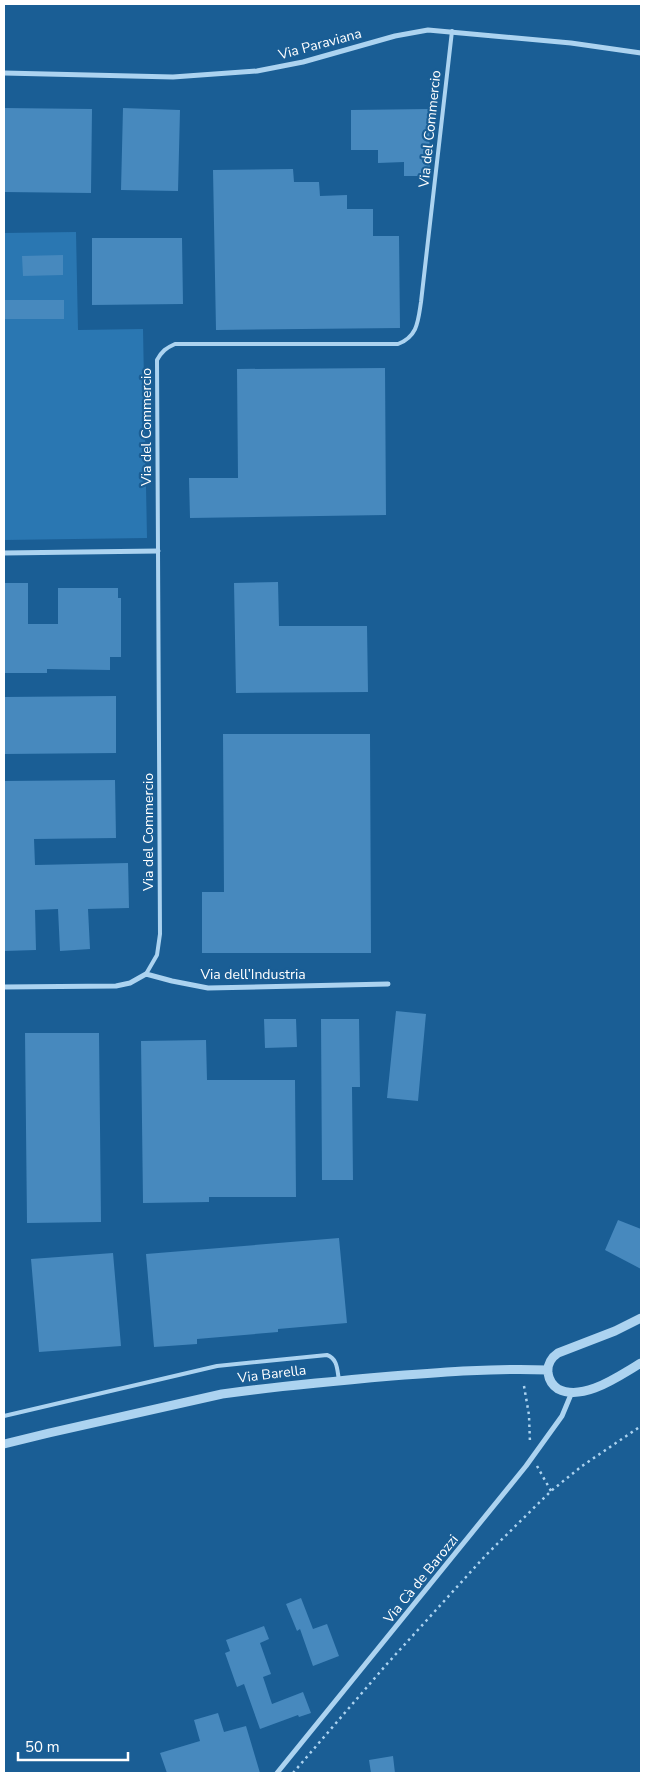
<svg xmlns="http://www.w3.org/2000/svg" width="645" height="1777" font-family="'Nunito Sans',sans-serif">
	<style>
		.green { fill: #2a77b2 }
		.building { fill: #4789be }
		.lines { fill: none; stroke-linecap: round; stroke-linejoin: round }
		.path { stroke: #acd3f0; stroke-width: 2.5; stroke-dasharray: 2.5 4; stroke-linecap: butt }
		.service { stroke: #acd3f0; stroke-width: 4 }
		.minor { stroke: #acd3f0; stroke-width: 5 }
		.tertiary { stroke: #acd3f0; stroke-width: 9 }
		.labels { text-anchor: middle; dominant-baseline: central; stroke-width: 4.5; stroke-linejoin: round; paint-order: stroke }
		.street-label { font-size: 14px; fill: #fff; stroke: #1a5e95 }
	</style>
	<rect width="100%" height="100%" fill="#1a5e95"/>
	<path class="green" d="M76 232 78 330 143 329 147 538 4 540V233Z"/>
	<path class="building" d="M4 108 92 109 91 193 4 192Z
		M123 108 180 110 178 191 121 190Z
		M429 109 430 176H404V162L378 163V150H351V110Z
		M293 169 294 182H319L320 196 347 195V209H373V236H399L400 328 216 330 213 170Z
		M92 238H182L183 304 92 305Z
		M63 255V275L23 276 22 256Z
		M4 300H64V319H4Z
		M385 368 386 515 190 518 189 478H238L237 369Z
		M278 582 279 626H367L368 692 236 693 234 583Z
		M4 583H28V624H58V588H118V598H121V657H110V670L47 669V673H4Z
		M116 696V753L4 754V697Z
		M223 734H370L371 953H202V892H224Z
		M115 780 116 838 34 839 35 865 128 863 129 908 88 909 90 949 60 951 58 909 35 910 36 950 4 951V781Z
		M396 1011 426 1014 418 1101 387 1098Z
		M264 1019H296L297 1047 265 1048Z
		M321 1019H359L360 1087H352L353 1180H322Z
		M25 1033H99L101 1222 27 1223Z
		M206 1040 207 1080H295L296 1197H209V1202L143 1203 141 1041Z
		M618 1220 641 1229V1269L605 1250Z
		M339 1238 347 1323 278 1329V1332L197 1339V1344L154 1347 146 1254Z
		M113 1253 121 1346 39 1352 31 1259Z
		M301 1598 313 1629 327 1624 339 1656 313 1666 300 1629 297 1631 286 1604Z
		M264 1626 269 1639 260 1643 271 1674 263 1677 272 1704 303 1692 311 1713 299 1717 298 1715 260 1729 244 1684 237 1687 225 1653 230 1651 226 1640Z
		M218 1713 224 1732 246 1726 260 1773H167L160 1753 200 1741 194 1720Z
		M393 1756 395 1773H371L369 1760Z"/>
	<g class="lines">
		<path class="path" d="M524 1386 529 1415 530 1443
			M537 1466 551 1491
			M293 1773 386 1665 486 1555 551 1491 582 1466 641 1426"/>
		<path class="service" d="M146 974 157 955 160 934 157 360C162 351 166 348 175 344H398C418 336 418 321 421 302L452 31
			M4 1416 217 1366 327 1355C338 1359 337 1370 339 1380"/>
		<path class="minor" d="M4 73 173 77 257 71 303 62 395 36 428 30 571 43 641 53
			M4 553 158 551
			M4 987 116 986 130 983 146 974 172 981 208 988 388 984
			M277 1773 526 1466 562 1416 572 1392"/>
		<path class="tertiary" d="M641 1318 615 1331 558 1353C552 1357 547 1364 548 1373 549 1380 552 1385 558 1389 584 1402 620 1375 641 1363
			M4 1444 49 1433 222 1394C279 1386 335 1381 392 1376 444 1372 496 1368 548 1370"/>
	</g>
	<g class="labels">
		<g class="street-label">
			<text transform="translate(320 44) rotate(-15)">Via Paraviana</text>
			<text transform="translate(430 129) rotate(-84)">Via del Commercio</text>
			<text transform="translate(146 427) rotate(-90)">Via del Commercio</text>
			<text transform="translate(148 832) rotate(-90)">Via del Commercio</text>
			<text x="253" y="974">Via dell’Industria</text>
			<text transform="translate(272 1374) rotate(-7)">Via Barella</text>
			<text transform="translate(421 1579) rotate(-51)">Via Cà de Barozzi</text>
		</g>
	</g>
	<rect width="645" height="1777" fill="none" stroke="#ffffff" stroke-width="10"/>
	<path d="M18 1752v8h110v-8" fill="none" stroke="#ffffff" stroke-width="2.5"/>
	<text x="25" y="1752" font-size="15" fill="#ffffff" stroke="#1a5e95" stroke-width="4" paint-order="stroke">50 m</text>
</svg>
